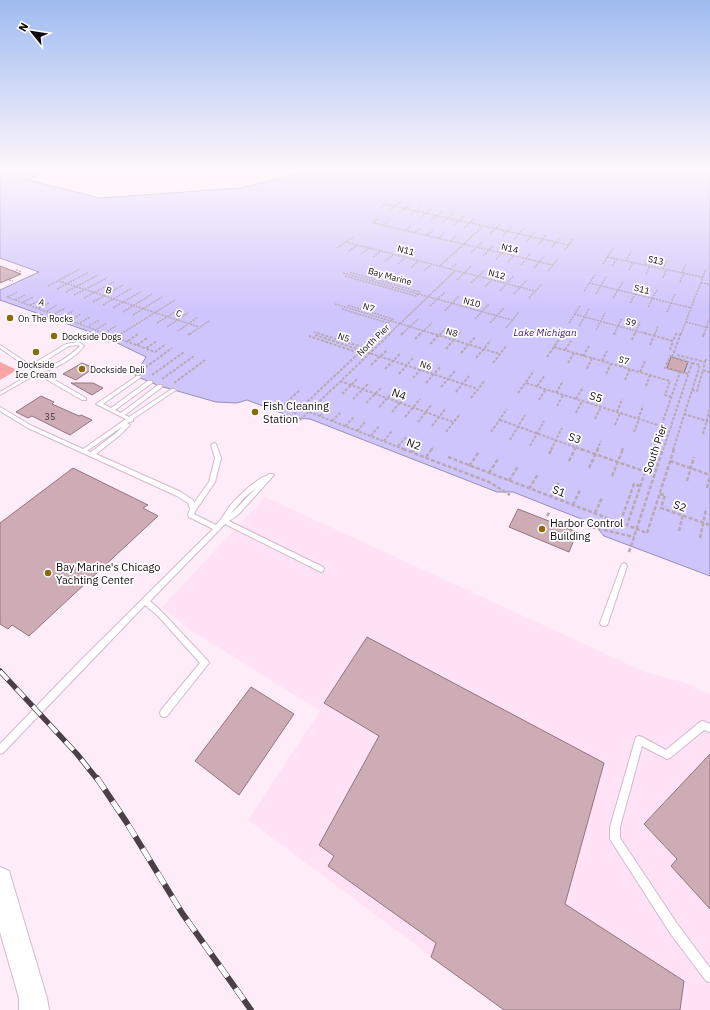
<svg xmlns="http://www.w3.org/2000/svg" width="710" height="1010" font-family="'IBM Plex Sans',sans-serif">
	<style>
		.built { fill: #ffe2f6 }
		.green { fill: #f8a5a3 }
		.water { fill: #cfc5fd; stroke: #978db6 }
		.building { fill: #cdacb6; stroke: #93747d }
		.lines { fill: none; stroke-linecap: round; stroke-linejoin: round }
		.service-casing { stroke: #d4b9cb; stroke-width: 2 }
		.tertiary-casing { stroke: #d4b9cb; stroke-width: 2 }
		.path-far2 { stroke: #b7a9b3; stroke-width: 1.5; stroke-dasharray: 2 1; stroke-linecap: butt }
		.path-far1 { stroke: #b7a9b3; stroke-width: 2; stroke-dasharray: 3 1.5; stroke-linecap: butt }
		.path { stroke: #b7a9b3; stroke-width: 2.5; stroke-dasharray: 4 2; stroke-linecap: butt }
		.service { fill: #fff; fill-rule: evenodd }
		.tertiary { fill: #fff; fill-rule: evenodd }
		.rail-far1-casing { stroke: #4b4048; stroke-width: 5.5 }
		.rail-casing { stroke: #4b4048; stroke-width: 6 }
		.rail-far1 { stroke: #fff; stroke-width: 4; stroke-dasharray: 12; stroke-linecap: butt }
		.rail { stroke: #fff; stroke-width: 5; stroke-dasharray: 14; stroke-linecap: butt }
		.poi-dot { fill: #896b09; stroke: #fff; stroke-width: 1.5 }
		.labels { text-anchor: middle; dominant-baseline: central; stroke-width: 3.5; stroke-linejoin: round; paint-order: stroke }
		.far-street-label { font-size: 9px; fill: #130a11; stroke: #fff }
		.far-poi-label { font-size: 9px; fill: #130a11; stroke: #fff; text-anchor: start }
		.number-label { font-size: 9px; fill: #42323a }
		.far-water-label { font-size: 10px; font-style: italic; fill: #3d147d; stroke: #fff }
		.street-label { font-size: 11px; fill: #130a11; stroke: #fff }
		.poi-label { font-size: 11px; fill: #130a11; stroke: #fff; text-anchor: start }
	</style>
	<rect width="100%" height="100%" fill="#feedf9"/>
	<path class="built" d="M265 497 645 672 683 682 710 694V1010H504L248 820 320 711 189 629 162 607Z"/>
	<path class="green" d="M0 362 17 370 0 380Z"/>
	<path class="water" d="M0 169H24L26 173 37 170 45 172 28 180 100 198 241 188 303 173 312 169H710V576L604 536 594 524 513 492H497L310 419 295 418 247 400 237 403 216 402 160 386 135 376 146 357 107 338 0 300V290L39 272 0 258Z"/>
	<path class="building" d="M0 266 21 274 0 283Z
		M671 357 688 362 684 373 667 368Z
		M82 363 94 368 76 380 63 374Z
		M71 383H93L103 388 92 395Z
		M41 396 54 402 52 404 79 416 81 415 92 420 70 435 32 416 28 418 16 412Z
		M73 468 148 505 143 508 158 516 29 636 12 625 8 629 0 624V523Z
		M518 509 577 532 569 552 509 527Z
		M367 637 604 763 565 904 684 981 680 1010H504L431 957 436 943 328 866 334 856 319 845 379 736 324 703Z
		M251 687 294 714 239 795 195 761Z
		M710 754V909L671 866 677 859 644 824Z"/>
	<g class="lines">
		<defs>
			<path id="service" d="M45 169 75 175 92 169H95L75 177 45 170Z
				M79 342 84 346C75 358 56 369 41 372L86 398V400H82L37 374 0 395V392L34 372 0 348V345L35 368 36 362 66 344ZM78 345 80 346C71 356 52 367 40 370V364L69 346Z
				M137 376H141V377L103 404 111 408 148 381H152V383L115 410 121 413 158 385H162V387L125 415 129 417 172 389H174L176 390 133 419V421L127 423 130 425 120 435 96 454 181 492 193 500 194 503 209 482 215 458 211 445 214 443 216 444 221 458 215 482 196 510 194 514 216 525C222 519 225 513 229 507 239 495 250 485 263 477L266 476 269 474H273L274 475 273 476 238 515 229 521 323 567 324 569 323 571 321 572 225 524 150 601 162 612 208 661 209 663 167 716 164 717 161 716 160 713 161 710 200 663 158 616 145 605 3 753 0 754V744L78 663 213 529 189 517 188 515 190 509 188 503 177 496 28 428 0 411V407L32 426 83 449 126 419 96 404ZM123 426 116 433 91 452 87 451ZM257 487 234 511 231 513 244 498Z
				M624 563 626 564 627 566 608 623 607 625 604 626 601 625 600 623 621 566 622 564Z
				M703 721 710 724V732L704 730 670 758 667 759 642 746 620 827V838L678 925 710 968V982L706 981 670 933 610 839V827L636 737 639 736 642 737 666 750 700 722Z"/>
			<path id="tertiary" d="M0 867 9 871 47 998 49 1010H19V998L0 932Z"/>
		</defs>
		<use href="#service" class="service-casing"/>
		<use href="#tertiary" class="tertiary-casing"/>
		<path class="path-far2" d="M380 208 385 204 569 245
			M389 210 401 202
			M399 213 411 204
			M410 215 421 207
			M420 218 431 209
			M431 220 442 211
			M374 222 379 218
			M373 223 553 265
			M442 223 453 213
			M383 225 389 221
			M454 225 464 216
			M464 228 475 218
			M405 230 411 226
			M415 232 421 228
			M490 234 500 224
			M427 235 433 230
			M503 236 512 226
			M439 238 444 233
			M514 239 523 229
			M450 241 456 236
			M346 242 535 291
			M526 242 535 232
			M539 244 547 234
			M552 247 560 237
			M337 248 353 237
			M565 250 573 239
			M349 251 357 245
			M471 253 482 242
			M361 254 369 248
			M483 256 494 245
			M373 257 381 251
			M607 257 702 277
			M496 259 507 247
			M385 261 393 255
			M626 261 631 252
			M508 262 519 250
			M398 264 405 258
			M603 264 613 248
			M521 265 531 253
			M644 265 649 256
			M440 266 483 226
			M612 266 617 259
			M411 268 418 261
			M534 268 544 256
			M450 269 457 263
			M663 269 667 260
			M16 270H18
			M629 270 633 262
			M19 271 22 272
			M424 271 431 265
			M548 271 558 259
			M343 273 512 320
			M682 273 686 264
			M646 274 650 266
			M345 276 416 296 420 292 349 272
			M663 278 666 270
			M9 280 13 281
			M457 280 471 266
			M59 281 199 327
			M680 282 684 273
			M471 283 485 270
			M589 283 692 308
			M701 283 710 284
			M48 286 80 269
			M485 287 498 273
			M57 289 89 272
			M500 291 513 276
			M584 291 595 275
			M66 292 98 275
			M514 294 527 280
			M596 294 606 277
			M74 295 107 278
			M7 297 106 334
			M8 297 17 292
			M84 298 114 282
			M529 298 542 284
			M613 298 623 282
			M15 300 25 295
			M23 302 33 297
			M93 302 123 285
			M630 303 640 286
			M335 304 434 334
			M30 305 41 300
			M103 305 132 288
			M430 306 445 292
			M648 307 657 290
			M39 308 49 303
			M113 308 142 291
			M466 308 473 300
			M342 309 388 323 393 319 347 305
			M47 311 57 305
			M445 311 459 296
			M123 312 152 294
			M667 312 675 294
			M54 314 65 308
			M574 314 647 334
			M133 315 162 297
			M62 317 73 311
			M475 319 489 304
			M71 320 81 314
			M686 322 710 328
			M80 323 90 317
			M157 323 178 310
			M490 323 504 308
			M569 323 580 306
			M89 326 99 320
			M579 326 589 309
			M167 327 188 313
			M506 328 519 312
			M97 329 107 323
			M596 330 605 313
			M178 331 198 317
			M314 332 320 334
			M105 333 116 326
			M121 334 175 300
			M190 334 209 321
			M389 334 455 271
			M402 334 418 319
			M420 334 432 323
			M440 334 447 327
			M459 334 461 331
			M614 334 622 318
			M635 334 640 322
			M655 334 658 326
			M681 334 706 269
			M704 334 710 317"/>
		<path class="path-far1" d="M104 333 155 352 166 344
			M317 333 362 347 358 351
			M431 333 500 354
			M644 333 673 341 676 334 680 335
			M188 335 191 333
			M315 335 478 389
			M401 335 403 333
			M614 335 615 333
			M703 337 704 333
			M415 339 421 333
			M632 340 635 333
			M128 341 138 334
			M108 342 122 333
			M430 344 441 333
			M137 345 147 338
			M650 345 655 333
			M554 347 670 381 665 395 671 397
			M146 348 157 341
			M446 349 459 333
			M565 350 571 341
			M670 350 673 341
			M461 353 476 336
			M677 355 705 362 703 370
			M583 356 589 346
			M547 357 560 338
			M672 357 681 333
			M476 358 491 340
			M602 361 607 351
			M705 362 707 358
			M493 363 507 345
			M568 363 574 353
			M371 365 387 350
			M621 367 627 356
			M385 369 400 354
			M587 369 592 358
			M142 370 172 348
			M640 372 645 361
			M399 374 413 358
			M606 374 611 364
			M152 375 184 352
			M413 378 427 362
			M162 379 194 356
			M625 380 630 369
			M340 381 453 422
			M174 383 205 360
			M426 383 441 366
			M526 383 661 426
			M537 386 545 375
			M646 386 650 375
			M441 387 455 371
			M692 390 697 391 703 370 710 372
			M456 392 469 376
			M518 393 533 372
			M556 393 563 381
			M342 394 358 378
			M471 398 485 380
			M353 399 369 383
			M576 399 583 387
			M539 400 546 389
			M366 403 382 387
			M557 406 563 395
			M596 406 603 393
			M379 407 394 391
			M277 411 300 390
			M309 412 406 450
			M392 412 406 395
			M617 412 622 399
			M576 413 582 401
			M684 414 710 422
			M320 416 329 407
			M291 417 359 353 309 336
			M405 417 420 399
			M595 419 601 407
			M638 419 643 406
			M300 420 391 333
			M500 420 583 450
			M332 421 341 412
			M418 422 432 404
			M615 425 620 413
			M345 426 354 417
			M432 426 446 408
			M357 431 366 421
			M446 432 460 414
			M491 432 507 409
			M634 432 639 419
			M703 434 710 408
			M371 436 379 426
			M510 440 525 415
			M384 441 392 431
			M398 446 407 436
			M530 446 544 421
			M414 450 420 441
			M431 450 434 446
			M551 450 562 428
			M574 450 582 434
			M597 450 601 441
			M622 450 623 448
			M653 450 680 372
			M663 450 692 363 670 356 665 368 688 374
			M673 450 700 365 692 363"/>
		<path class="path" d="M403 449 489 482 510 495
			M581 449 646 472
			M653 449 627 525 647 533 674 449
			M412 452 414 449
			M549 454 552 449
			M426 457 432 449
			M448 457 620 523 634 484 640 486
			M569 461 575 449
			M670 461 710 475
			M469 466 479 452
			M589 468 598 449
			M489 473 498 459
			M612 476 623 449
			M509 481 518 466
			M687 481 694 457
			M707 488 710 475
			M529 489 538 474
			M660 494 665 495 661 508 710 525
			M551 497 559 482
			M573 505 580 490
			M595 513 602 498
			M547 516 550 511
			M592 527 634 537
			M679 531 686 502
			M700 538 706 509
			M629 552 663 449"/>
		<use href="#service" class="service"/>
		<use href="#tertiary" class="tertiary"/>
		<defs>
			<path id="rail-far1" d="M0 671 77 754 97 779"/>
			<path id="rail" d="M97 778 127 823 182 913 251 1010"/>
		</defs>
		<use href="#rail-far1" class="rail-far1-casing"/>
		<use href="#rail" class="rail-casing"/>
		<use href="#rail-far1" class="rail-far1"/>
		<use href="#rail" class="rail"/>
	</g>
	<linearGradient id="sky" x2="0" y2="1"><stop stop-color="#9ebbf0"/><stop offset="0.55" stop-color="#fff7fc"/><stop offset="1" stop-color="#fff7fc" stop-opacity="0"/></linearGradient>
	<rect width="710" height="310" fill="url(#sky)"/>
	<g class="poi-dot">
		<circle cx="10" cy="318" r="4"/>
		<circle cx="54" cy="336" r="4"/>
		<circle cx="36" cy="352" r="4"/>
		<circle cx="82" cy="369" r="4"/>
		<circle cx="255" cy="412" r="4"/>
		<circle cx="542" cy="529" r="4"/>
		<circle cx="48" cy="573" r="4"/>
	</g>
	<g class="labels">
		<g class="far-street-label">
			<text transform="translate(510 248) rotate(13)">N14</text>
			<text transform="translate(406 250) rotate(15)">N11</text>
			<text transform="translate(656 260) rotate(12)">S13</text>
			<text transform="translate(497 274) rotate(14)">N12</text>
			<text transform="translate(390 276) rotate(15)">Bay Marine</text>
			<text transform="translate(642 289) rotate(14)">S11</text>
			<text transform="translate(109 290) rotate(19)">B</text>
			<text transform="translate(42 302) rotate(20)">A</text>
			<text transform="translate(472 302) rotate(15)">N10</text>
			<text transform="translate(369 307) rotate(17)">N7</text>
			<text transform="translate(179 313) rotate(18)">C</text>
			<text transform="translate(631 322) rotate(15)">S9</text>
			<text transform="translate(452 332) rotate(17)">N8</text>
			<text transform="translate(344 337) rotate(19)">N5</text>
			<text transform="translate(373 340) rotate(-44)">North Pier</text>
			<text transform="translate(624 360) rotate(16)">S7</text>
			<text transform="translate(426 365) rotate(18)">N6</text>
		</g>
		<g class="far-poi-label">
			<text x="18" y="318">On The Rocks</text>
			<text x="62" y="336">Dockside Dogs</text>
			<text x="36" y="364" text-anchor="middle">Dockside<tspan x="36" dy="10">Ice Cream</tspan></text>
			<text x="90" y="369">Dockside Deli</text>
		</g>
		<g class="number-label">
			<text x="50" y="416">35</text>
		</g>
		<g class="far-water-label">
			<text x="545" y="332">Lake Michigan</text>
		</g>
		<g class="street-label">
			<text transform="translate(399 394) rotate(20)">N4</text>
			<text transform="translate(596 397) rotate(18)">S5</text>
			<text transform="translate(575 438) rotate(19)">S3</text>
			<text transform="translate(414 444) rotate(21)">N2</text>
			<text transform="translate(655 449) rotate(-71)">South Pier</text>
			<text transform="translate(559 491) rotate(21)">S1</text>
			<text transform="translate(680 506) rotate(20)">S2</text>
		</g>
		<g class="poi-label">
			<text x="263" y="406">Fish Cleaning<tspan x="263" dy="13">Station</tspan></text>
			<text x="550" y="523">Harbor Control<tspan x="550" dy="13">Building</tspan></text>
			<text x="56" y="567">Bay Marine's Chicago<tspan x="56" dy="13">Yachting Center</tspan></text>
		</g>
	</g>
	<g transform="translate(32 32) rotate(300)" stroke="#ffffff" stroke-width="3" paint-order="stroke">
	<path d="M0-3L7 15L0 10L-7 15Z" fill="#130a11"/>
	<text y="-6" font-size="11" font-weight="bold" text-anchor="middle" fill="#130a11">N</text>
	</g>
</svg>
